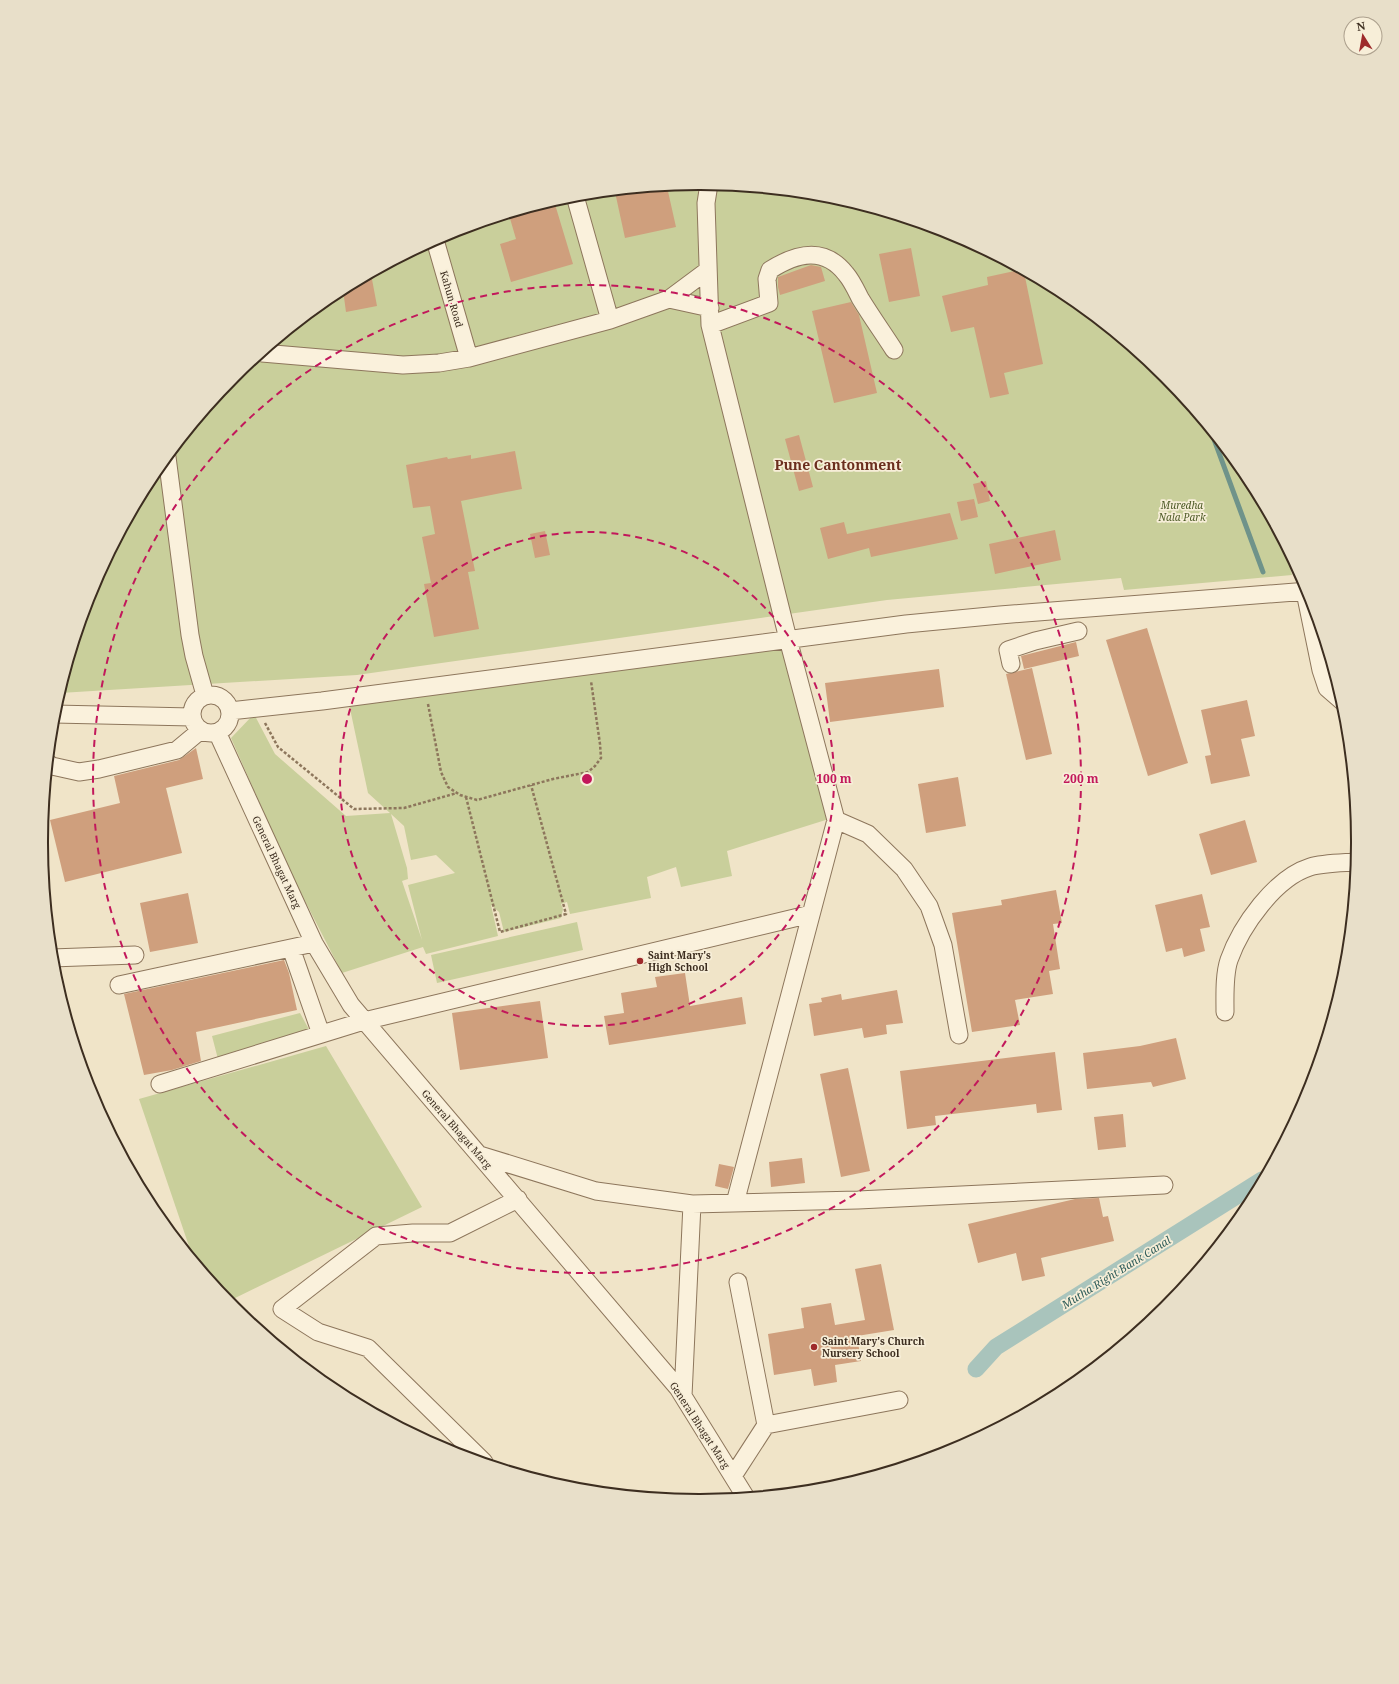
<svg xmlns="http://www.w3.org/2000/svg" width="1399" height="1684" font-family="'Noto Serif',serif">
	<style>
		.green { fill: #c9cf9b; fill-rule: evenodd }
		.lines { fill: none; stroke-linecap: round; stroke-linejoin: round }
		.stream { stroke: #6f938a; stroke-width: 5 }
		.canal { stroke: #a9c4bc; stroke-width: 17 }
		.building { fill: #cf9f7d }
		.minor-casing { stroke: #8d765c; stroke-width: 19 }
		.path { stroke: #8d765c; stroke-width: 2.5; stroke-dasharray: 3 2; stroke-linecap: butt }
		.minor { stroke: #faf1dc; stroke-width: 17 }
		.ring { fill: none; stroke: #c2185b; stroke-width: 2; stroke-dasharray: 7 5 }
		.poi-dot { fill: #9e2a2b; stroke: #f7eed8; stroke-width: 1.5 }
		.labels { text-anchor: middle; dominant-baseline: central; stroke-width: 3.5; stroke-linejoin: round; paint-order: stroke }
		.street-label { font-size: 10px; fill: #3d2e20; stroke: #f7eed8 }
		.park-label { font-size: 10px; font-style: italic; fill: #4d5a26; stroke: #f7eed8 }
		.poi-label { font-size: 10px; font-weight: bold; fill: #3d2e20; stroke: #f7eed8; text-anchor: start }
		.water-label { font-size: 11px; font-style: italic; fill: #2f5d5a; stroke: #f7eed8 }
		.district-label { font-size: 14px; font-weight: bold; fill: #6b2e1e; stroke: #f7eed8 }
		.rim { fill: none; stroke: #3d2e20; stroke-width: 2 }
		.centre { fill: #c2185b; stroke: #f7eed8; stroke-width: 2 }
		.ring-label { font-size: 12px; text-anchor: middle; font-weight: bold; fill: #c2185b; stroke: #f7eed8; stroke-width: 3.5; stroke-linejoin: round; paint-order: stroke }
	</style>
	<rect width="100%" height="100%" fill="#f0e4c8"/>
	<path class="green" d="M700 184 828 196 952 234 1066 295 1165 377 1247 476 1292 561H1289L1292 575 1124 590 1121 578 887 600 357 675 60 693 91 590 152 476 234 376 334 294 448 234 571 196Z
		M786 643 832 818 727 851 732 876 681 887 676 867 647 877 651 898 570 914 567 902 561 904 563 909 561 918 504 932 499 912 491 905 498 936 426 954 423 947 342 973 289 870 231 738 254 714 275 754 346 816 390 813 368 793 349 704ZM391 814 404 826 411 860 436 855 455 873 408 885 422 940 402 881 408 879 407 868Z
		M577 922 583 950 437 983 431 955Z
		M300 1013 312 1035 219 1063 212 1036Z
		M326 1046 422 1207 229 1301 193 1258 139 1099Z"/>
	<g class="lines">
		<path class="stream" d="M1212 434 1263 572"/>
		<path class="canal" d="M976 1369 996 1347 1262 1180"/>
	</g>
	<path class="building" d="M667 187 676 227 625 238 615 192Z
		M554 201 573 264 511 282 500 244 516 239 509 215Z
		M911 248 920 296 889 302 879 254Z
		M811 265 821 267 825 281 780 295 778 287V277Z
		M1019 270 1024 272 1043 364 1004 373 1009 394 990 398 974 327 951 332 942 296 988 285 987 277Z
		M371 274 377 306 346 312 343 290Z
		M851 302 859 315 877 393 834 403 812 311Z
		M799 435 813 487 799 491 785 439Z
		M515 451 522 489 461 501 475 571 468 572 479 629 434 637 424 584 431 583 422 537 435 534 430 506 413 508 406 465 447 457 448 459 471 455V459Z
		M986 481 990 501 978 504 973 484Z
		M974 499 978 517 961 521 957 502Z
		M950 513 958 539 871 557 869 548 828 559 820 528 844 522 847 534Z
		M1055 530 1061 560 995 574 989 544Z
		M545 531 550 555 535 558 530 534Z
		M1147 628 1188 763 1148 776 1106 640Z
		M1076 642 1079 656 1024 669 1021 656Z
		M1032 668 1052 754 1026 760 1006 674Z
		M939 669 944 707 830 722 825 683Z
		M1247 700 1255 736 1241 739 1250 776 1211 784 1205 756 1211 755 1201 710Z
		M196 748 203 779 166 788 182 853 65 882 50 820 120 803 114 776 179 760Z
		M958 777 966 826 926 833 918 784Z
		M1245 820 1257 862 1211 875 1199 834Z
		M1056 890 1062 923 1053 924 1060 969 1049 971 1053 994 1015 1000 1020 1025 972 1032 952 913 1002 905 1001 900Z
		M188 893 198 943 150 952 140 903Z
		M1202 894 1210 927 1200 929 1205 951 1184 957 1182 948 1166 952 1155 905Z
		M284 960 289 973 297 1010 196 1032 201 1061 172 1070 144 1075 124 994Z
		M685 973 690 1006 742 997 746 1024 609 1045 604 1016 624 1013 621 993 657 987 655 977Z
		M897 990 903 1023 886 1025 887 1034 864 1038 862 1028 814 1036 809 1004 822 1002 821 998 841 994 842 1000Z
		M540 1001 548 1058 460 1070 452 1013Z
		M1176 1038 1186 1079 1153 1087 1151 1082 1087 1089 1083 1053 1140 1046Z
		M1055 1052 1062 1110 1037 1113 1036 1104 935 1116 936 1125 907 1129 900 1071Z
		M848 1068 870 1171 841 1177 820 1074Z
		M1123 1114 1126 1147 1098 1150 1094 1117Z
		M802 1158 805 1183 771 1187 769 1162Z
		M719 1164 734 1167 728 1189 715 1186Z
		M1099 1198 1103 1217 1108 1216 1114 1241 1041 1258 1045 1276 1022 1281 1016 1253 978 1263 968 1224 1075 1199Z
		M881 1264 894 1330 857 1336 861 1361 835 1365 837 1382 814 1386 811 1369 774 1375 768 1334 804 1328 801 1308 831 1303 835 1325 865 1320 855 1269Z"/>
	<g class="lines">
		<defs>
			<path id="minor" d="M709 184 706 203 710 325 788 639 836 820 735 1203
				M575 196 610 320
				M435 240 469 358
				M669 299 710 308
				M710 325 769 303 767 279 770 270C797 253 824 246 846 274 852 281 856 290 860 298 871 316 883 333 894 350
				M262 353 403 365 439 363 469 358 610 320 669 299 708 270
				M167 457 190 635 194 656 205 695
				M1305 592 1321 670 1327 688 1342 701
				M1011 664 1008 650 1035 641 1078 631
				M192 714a19 19 0 1 1 38 0a19 19 0 1 1-38 0Z
				M230 711 322 701 906 624 1000 615 1308 591
				M54 714 192 717
				M217 732 314 943 351 1005 678 1388 745 1496
				M49 764 52 766 79 772 99 769 177 750 201 730
				M836 820 868 834 904 869 929 906 943 945 959 1035
				M291 948 321 1034
				M52 958 135 955
				M119 985 314 943
				M1225 1012C1225 995 1224 975 1229 960 1241 926 1275 878 1310 867 1323 863 1342 863 1356 862
				M160 1084 364 1021 811 914
				M480 1155 596 1191 692 1204 858 1200 1164 1185
				M683 1396 692 1204
				M766 1425 899 1400
				M484 1462 368 1348 318 1332 282 1309 376 1236 413 1233H450L518 1199
				M733 1476 766 1425 738 1282"/>
		</defs>
		<use href="#minor" class="minor-casing"/>
		<path class="path" d="M428 704 441 772 448 787 460 795 477 800 553 779 588 772 595 766 601 758 600 744 591 681
			M265 723 278 747 354 809 404 808 457 793
			M466 797 500 932 566 914 531 785"/>
		<use href="#minor" class="minor"/>
	</g>
	<g class="ring">
		<circle cx="587" cy="779" r="247"/>
		<circle cx="587" cy="779" r="494"/>
	</g>
	<g class="poi-dot">
		<circle cx="640" cy="961" r="4"/>
		<circle cx="814" cy="1347" r="4"/>
	</g>
	<g class="labels">
		<g class="street-label">
			<text transform="translate(452 299) rotate(74)">Kahun Road</text>
			<text transform="translate(277 862) rotate(65)">General Bhagat Marg</text>
			<text transform="translate(457 1129) rotate(49)">General Bhagat Marg</text>
			<text transform="translate(700 1425) rotate(57)">General Bhagat Marg</text>
		</g>
		<g class="park-label">
			<text x="1182" y="505">Muredha<tspan x="1182" dy="12">Nala Park</tspan></text>
		</g>
		<g class="poi-label">
			<text x="648" y="955">Saint Mary's<tspan x="648" dy="12">High School</tspan></text>
			<text x="822" y="1341">Saint Mary's Church<tspan x="822" dy="12">Nursery School</tspan></text>
		</g>
		<g class="water-label">
			<text transform="translate(1116 1272) rotate(-32)">Mutha Right Bank Canal</text>
		</g>
		<g class="district-label">
			<text x="838" y="464">Pune Cantonment</text>
		</g>
	</g>
	<path d="M0 0H1399V1684H0ZM699 190H700A651 651 0 0 1 1351 841V843A651 651 0 0 1 700 1494H699A651 651 0 0 1 48 843V841A651 651 0 0 1 699 190Z" fill="#e8dfc9" fill-rule="evenodd"/>
	<path class="rim" d="M699 190H700A651 651 0 0 1 1351 841V843A651 651 0 0 1 700 1494H699A651 651 0 0 1 48 843V841A651 651 0 0 1 699 190Z"/>
	<circle cx="587" cy="779" r="6" class="centre"/>
	<g class="ring-label">
		<text x="834" y="783">100 m</text>
		<text x="1081" y="783">200 m</text>
	</g>
	<g transform="translate(1363 36) rotate(349)"><circle r="19" fill="#f7eed8" stroke="#ada18e"/>
	<path d="M0-3L7 15L0 10L-7 15Z" fill="#9e2a2b"/>
	<text y="-6" font-size="11" font-weight="bold" text-anchor="middle" fill="#3d2e20">N</text>
	</g>
</svg>
